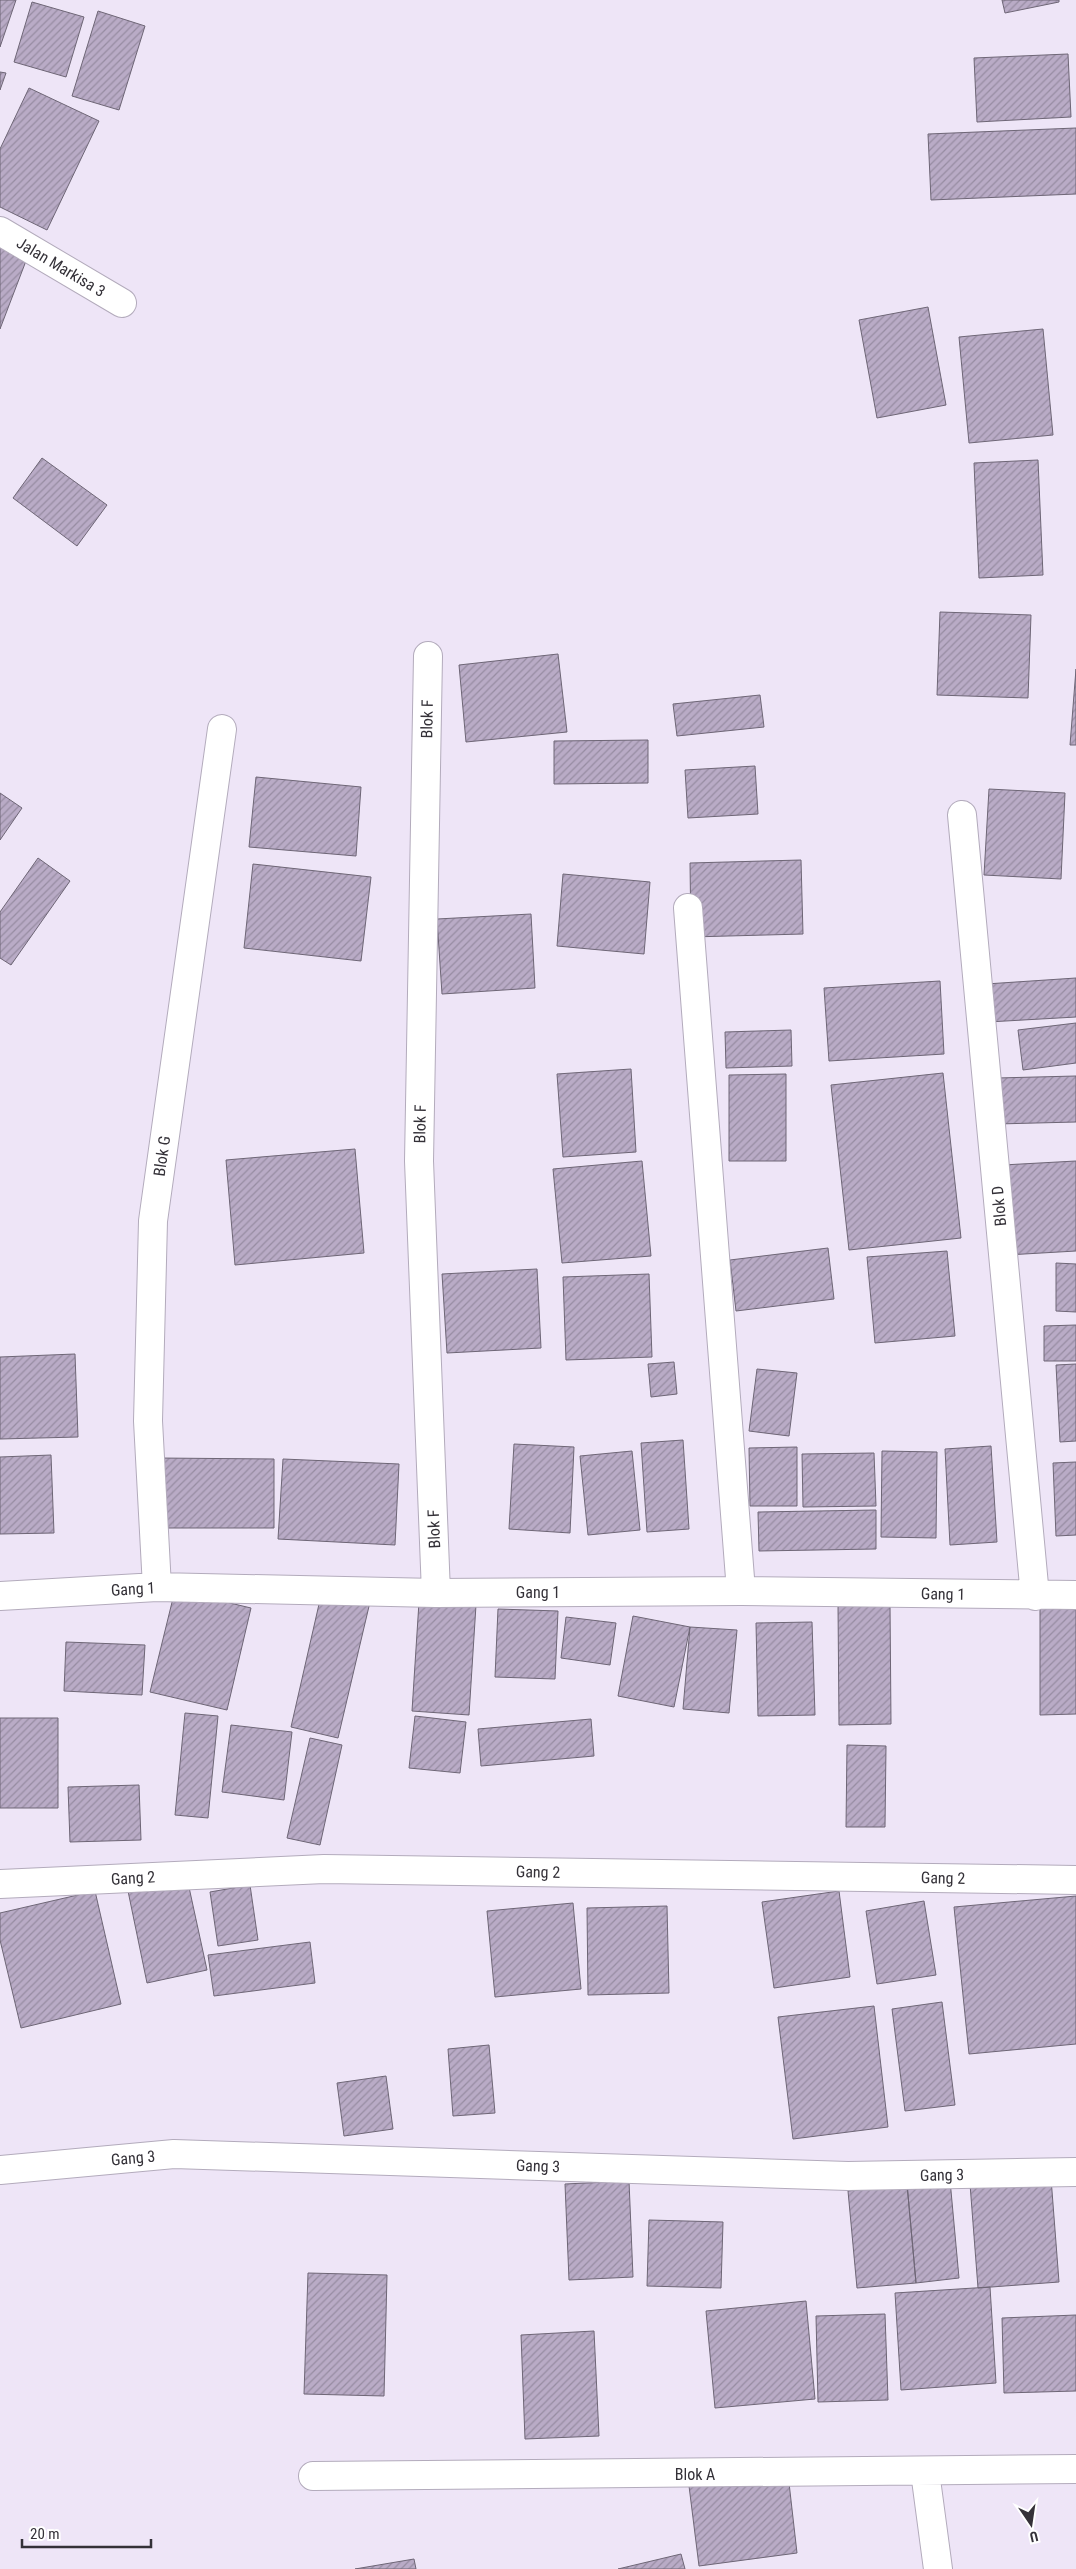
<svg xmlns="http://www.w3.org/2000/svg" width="1076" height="2569" font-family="'Roboto Condensed',sans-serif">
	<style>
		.building { fill: url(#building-hatch); stroke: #6e6676 }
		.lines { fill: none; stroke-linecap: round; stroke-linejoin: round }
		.street-casing { stroke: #b3abbc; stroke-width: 30 }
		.street { stroke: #fff; stroke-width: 28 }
		.labels { text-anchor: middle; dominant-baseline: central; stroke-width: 5; stroke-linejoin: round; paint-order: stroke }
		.street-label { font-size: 16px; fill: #343138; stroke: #fff }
	</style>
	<defs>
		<pattern id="building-hatch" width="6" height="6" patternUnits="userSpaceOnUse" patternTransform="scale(1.25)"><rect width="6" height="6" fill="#b9abc6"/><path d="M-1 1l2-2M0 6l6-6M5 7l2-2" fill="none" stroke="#978ca2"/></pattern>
	</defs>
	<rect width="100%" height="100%" fill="#eee5f7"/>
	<path class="building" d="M0 0H16L0 47Z
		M1002 0H1059V2L1005 13Z
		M32 2 84 17 66 77 14 62Z
		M98 11 145 26 119 110 72 96Z
		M1068 54 1071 117 977 122 974 58Z
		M0 72 6 73 0 90Z
		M29 88 99 121 47 230 0 207V149Z
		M1076 128V194L931 200 928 134Z
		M0 242 29 253 0 329Z
		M928 307 946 405 877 418 859 320Z
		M1043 329 1053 435 969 443 959 337Z
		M42 458 107 505 77 546 13 498Z
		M1038 460 1043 575 979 578 974 463Z
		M940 612 1031 615 1028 698 937 695Z
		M558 654 567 732 466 742 459 665Z
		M1076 669V745H1070Z
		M760 695 764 727 677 736 673 704Z
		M648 740V783L554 784V741Z
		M755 766 758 814 688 818 685 770Z
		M256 777 361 787 356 856 249 847Z
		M989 789 1065 793 1061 879 984 875Z
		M0 793 22 808 0 840Z
		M38 858 70 881 11 965 0 958V912Z
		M801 860 803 934 691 937 690 863Z
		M253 864 371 877 361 961 244 948Z
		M563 874 650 882 644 954 557 946Z
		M531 914 535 988 442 994 437 919Z
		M1076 978V1017L988 1022 986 984Z
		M940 981 944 1054 829 1061 824 988Z
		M1076 1023V1063L1023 1070 1018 1030Z
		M791 1030 792 1066 726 1068 725 1032Z
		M631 1069 636 1152 563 1157 557 1074Z
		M943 1073 961 1238 849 1250 831 1085Z
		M786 1074V1161H729V1075Z
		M1076 1076V1122L997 1124V1078Z
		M355 1149 364 1253 235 1265 226 1160Z
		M642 1161 651 1256 562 1263 553 1169Z
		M1076 1161V1251L1007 1255 1003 1165Z
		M828 1248 834 1299 736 1311 730 1260Z
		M947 1251 955 1336 875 1343 867 1257Z
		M1056 1263 1076 1264V1312L1056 1311Z
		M537 1269 541 1348 447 1353 442 1274Z
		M649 1274 652 1357 566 1360 563 1277Z
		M1076 1325V1361H1044V1326Z
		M75 1354 78 1437 0 1439V1357Z
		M674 1362 677 1394 651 1397 648 1364Z
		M1076 1364V1441L1060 1442 1056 1365Z
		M757 1369 797 1373 789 1436 749 1431Z
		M683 1440 689 1529 647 1532 641 1443Z
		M514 1444 574 1447 570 1533 509 1529Z
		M991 1446 997 1542 950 1545 945 1449Z
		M797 1447V1506H750L749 1448Z
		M632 1451 640 1530 588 1535 580 1456Z
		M882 1451 937 1452 936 1538 881 1537Z
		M874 1453 876 1506 803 1507 802 1454Z
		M51 1455 54 1533 0 1534V1457Z
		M157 1458 274 1459V1528H157Z
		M283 1459 399 1464 395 1545 278 1539Z
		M1076 1462V1535L1056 1536 1053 1463Z
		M876 1510V1549L759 1551 758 1512Z
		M175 1590 251 1608 227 1710 150 1692Z
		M322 1591 370 1602 338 1738 291 1727Z
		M1040 1601H1076V1714L1040 1715Z
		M419 1602 476 1605 469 1715 412 1711Z
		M890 1604 891 1724 839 1725 838 1605Z
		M498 1609 558 1611 555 1679 495 1677Z
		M633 1616 690 1627 674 1707 618 1696Z
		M566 1617 616 1623 610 1665 561 1658Z
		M812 1622 815 1715 758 1716 756 1623Z
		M690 1627 737 1630 729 1713 683 1709Z
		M66 1642 145 1645 142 1695 64 1691Z
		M185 1713 218 1716 208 1818 175 1815Z
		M415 1716 466 1722 460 1773 409 1768Z
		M0 1718H58V1808H0Z
		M591 1719 594 1756 481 1766 478 1729Z
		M231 1725 292 1732 284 1800 222 1792Z
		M310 1738 342 1745 320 1845 287 1838Z
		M847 1745 886 1746 885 1827H846Z
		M139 1785 141 1840 70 1842 68 1787Z
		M187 1878 207 1970 147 1983 128 1891Z
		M250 1885 258 1940 218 1946 210 1892Z
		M95 1891 121 2004 21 2028 0 1940V1913Z
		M839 1891 850 1977 774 1988 762 1902Z
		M1076 1896V2044L969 2054 954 1907Z
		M924 1901 936 1975 877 1984 866 1911Z
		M573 1903 581 1989 495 1997 487 1911Z
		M667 1906 669 1993 588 1995 587 1908Z
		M310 1942 315 1983 214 1996 208 1955Z
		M942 2002 955 2105 905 2111 892 2009Z
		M874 2006 888 2127 793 2139 778 2017Z
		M489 2045 495 2113 453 2116 448 2049Z
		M386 2076 393 2129 344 2136 337 2083Z
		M1051 2178 1059 2282 978 2288 970 2184Z
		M950 2180 959 2278 916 2283 907 2184Z
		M629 2181 633 2277 569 2280 565 2184Z
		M907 2184 916 2283 857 2288 848 2191Z
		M649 2220 723 2222 721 2288 647 2286Z
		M308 2273 387 2275 384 2396 304 2394Z
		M990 2287 996 2383 901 2390 895 2293Z
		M806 2301 815 2399 715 2408 706 2311Z
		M885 2314 888 2400 818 2402 816 2316Z
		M1076 2315V2391L1004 2393 1002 2318Z
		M594 2331 599 2436 525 2439 521 2335Z
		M788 2474 797 2553 699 2566 689 2486Z
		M681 2554 685 2569H618Z
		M414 2559 416 2569H355Z"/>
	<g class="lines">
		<defs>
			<path id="street" d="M0 231 122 303
				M428 656 419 1161 436 1593
				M962 815 1035 1596
				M688 908 741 1591
				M157 1587 148 1421 153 1221 222 729
				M0 1596 157 1587 436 1593 741 1591 1076 1595
				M0 1884 324 1869 1076 1880
				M0 2170 174 2154 848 2176 1076 2172
				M925 2472 938 2569
				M313 2476 1076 2469"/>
		</defs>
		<use href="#street" class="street-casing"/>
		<use href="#street" class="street"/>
	</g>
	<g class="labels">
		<g class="street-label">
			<text transform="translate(61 267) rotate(31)">Jalan Markisa 3</text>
			<text transform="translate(427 719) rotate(-89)">Blok F</text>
			<text transform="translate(420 1124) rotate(-89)">Blok F</text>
			<text transform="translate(162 1156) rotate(-82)">Blok G</text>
			<text transform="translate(999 1206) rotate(-95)">Blok D</text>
			<text transform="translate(434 1529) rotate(-92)">Blok F</text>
			<text transform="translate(133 1589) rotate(-3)">Gang 1</text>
			<text x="538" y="1592">Gang 1</text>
			<text transform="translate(943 1594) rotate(1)">Gang 1</text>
			<text transform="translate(538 1872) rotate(1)">Gang 2</text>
			<text transform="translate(133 1878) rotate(-3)">Gang 2</text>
			<text transform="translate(943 1878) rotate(1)">Gang 2</text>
			<text transform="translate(133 2158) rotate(-5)">Gang 3</text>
			<text transform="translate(538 2166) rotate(2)">Gang 3</text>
			<text transform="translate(942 2175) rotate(-1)">Gang 3</text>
			<text x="695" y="2474">Blok A</text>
		</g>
	</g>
	<g transform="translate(1031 2524) rotate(167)" stroke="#ffffff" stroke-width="4" paint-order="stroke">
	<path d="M0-4L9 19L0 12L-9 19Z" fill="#343138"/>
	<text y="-8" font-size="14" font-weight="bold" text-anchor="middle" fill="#343138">U</text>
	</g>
	<path d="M22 2539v8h129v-8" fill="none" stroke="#343138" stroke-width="2.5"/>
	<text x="30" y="2539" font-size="15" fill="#343138" stroke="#ffffff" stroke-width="4" paint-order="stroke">20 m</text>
</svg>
